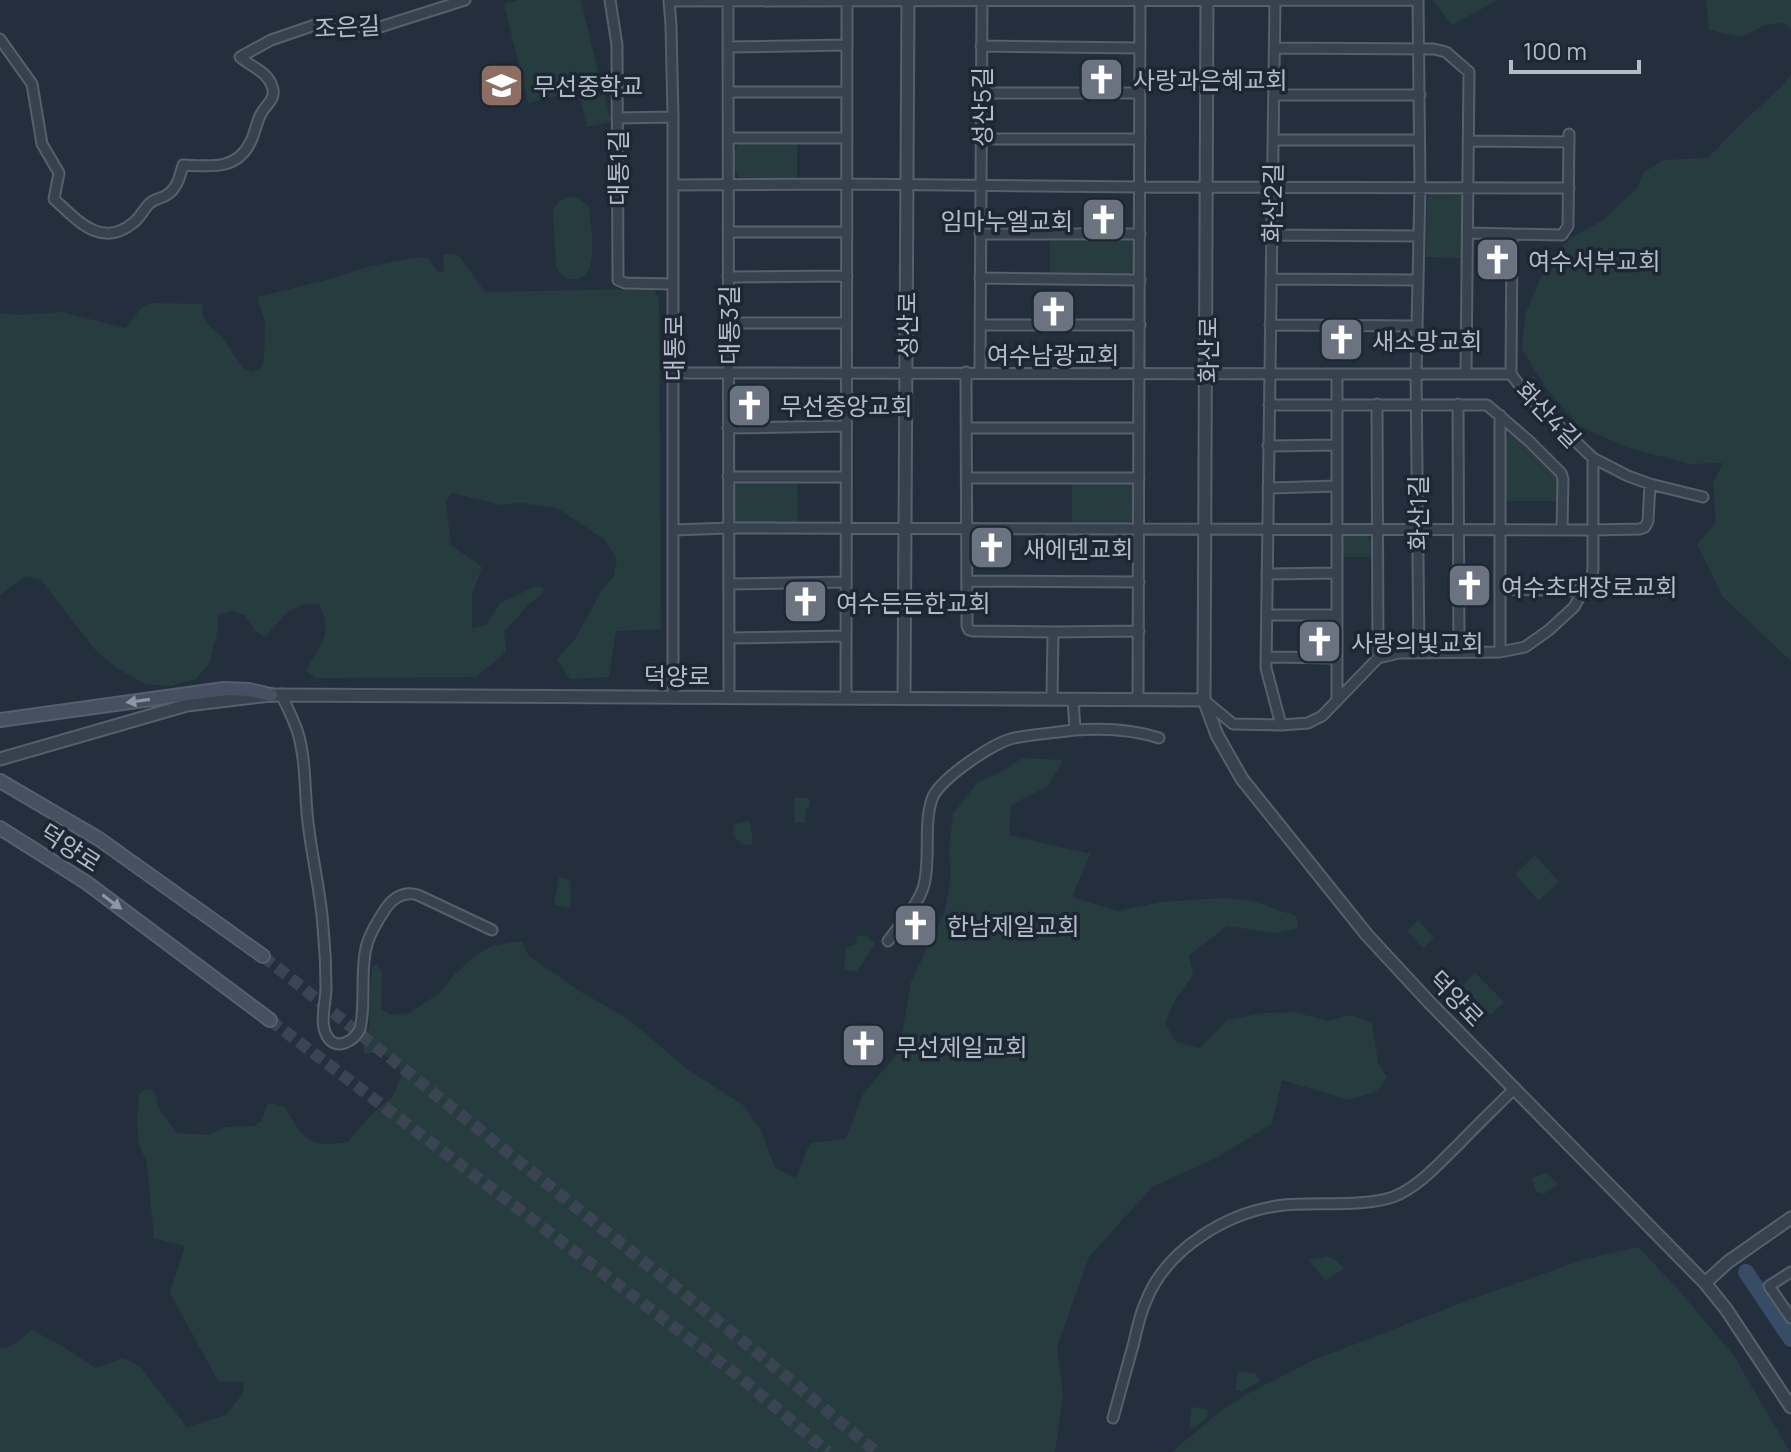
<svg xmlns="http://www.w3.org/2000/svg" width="1791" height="1452" font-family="Manrope,'Noto Sans KR',sans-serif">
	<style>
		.green { fill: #263c3f }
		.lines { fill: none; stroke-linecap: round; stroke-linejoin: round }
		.river { stroke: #394c67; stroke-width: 16 }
		.secondary-tunnel { stroke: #3a4453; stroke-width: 12; stroke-dasharray: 12 6; stroke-linecap: butt }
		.minor-casing { stroke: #565f6c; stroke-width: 13 }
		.tertiary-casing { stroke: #565f6c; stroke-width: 15 }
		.secondary-casing { stroke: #565f6c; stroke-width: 16 }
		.minor { stroke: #38414e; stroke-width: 9 }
		.tertiary { stroke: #38414e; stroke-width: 11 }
		.secondary { stroke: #465061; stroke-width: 12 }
		.oneway { fill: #8e96a5 }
		.labels { text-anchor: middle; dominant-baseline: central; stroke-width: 7; stroke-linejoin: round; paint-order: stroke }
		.street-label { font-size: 24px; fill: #b4bcc9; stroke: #1d2633 }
		.poi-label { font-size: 24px; fill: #b4bcc9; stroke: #1d2633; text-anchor: start }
	</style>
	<rect width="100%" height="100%" fill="#242f3e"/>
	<path class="green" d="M519 0H581L601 85 528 103 504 4Z
		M1433 0H1498L1452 25Z
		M1706 0H1791V30L1785 23 1765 25 1741 37 1709 30Z
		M1791 74V661L1723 597 1697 544 1716 522 1713 483 1723 463 1690 464 1629 448 1579 426 1546 388 1522 349 1525 315 1547 263 1572 237 1603 220 1637 188 1644 172 1664 160 1708 158 1742 123 1781 87Z
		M603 87 611 122 587 127 579 93Z
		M797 142V178H739C732 167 731 154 739 143Z
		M1430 193H1458L1462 197 1461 258 1426 257 1427 199Z
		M568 197 578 198 589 207C590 225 601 275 577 279 567 281 560 275 556 267L553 210 559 201Z
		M1130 240 1138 245 1137 268 1129 274 1050 275V241Z
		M450 254 459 256 485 292 653 289 659 298 661 629 616 631 609 677 570 679 557 659 575 639 602 590 614 576 617 559 604 539 557 508 520 503 501 505 452 493 446 501 451 545 482 567 472 595V628L486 625 500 603 534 587 544 588 542 594 528 605 504 632 506 652 476 677 315 678 306 670C321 644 334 635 319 604 287 601 285 619 264 637L256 632 245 615 231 611 218 615V629L209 664 196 679 171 686 145 684 117 668 97 652 41 580 26 576 0 595V313L18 315 61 312 126 328 141 308 150 303 203 304 202 313 208 325 222 337 242 367 252 372 261 368 264 360 265 322 257 297 323 281 371 266 421 257 428 258 437 271 443 272C446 266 442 261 444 255Z
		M1513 433 1556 474 1558 479 1559 501H1506L1504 435Z
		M737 482H797L798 522H736L731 518V487Z
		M1072 483H1129L1134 488V518L1129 523H1072Z
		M1345 536H1367L1371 541V557H1342V542Z
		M1022 758 1063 760 1048 786 1011 805 1009 835 1090 854 1072 897 1118 911 1160 902 1223 898 1252 901 1296 916 1298 928 1275 933 1227 926 1189 955 1193 975 1174 1002 1165 1024 1176 1042 1200 1048 1227 1020 1263 1013 1295 1012 1327 1021 1352 1015 1372 1023 1378 1063 1387 1077 1378 1091 1349 1100 1282 1080 1272 1124 1216 1158 1152 1187 1089 1257 1057 1347 1063 1394 1055 1452H0V1348C12 1349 23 1337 32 1330L62 1346 96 1368 123 1358 139 1366 187 1427 226 1415 243 1393 244 1382 218 1381 170 1293 185 1246 154 1238 147 1163 139 1144 137 1124 139 1095 142 1091 150 1089 156 1095 158 1107 177 1133 209 1135 225 1127 254 1126 262 1120 267 1105 272 1103 285 1107C304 1140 308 1148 348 1142L369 1117 393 1096 402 1074 395 1059 377 1053H364L363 1045 369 1027V1011L372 968 377 964 382 972 381 1009 392 1015 409 1013 441 992 455 974 473 957 492 946 522 941 528 955 542 965 578 990 628 1019 687 1069 743 1105 761 1130 775 1168 796 1178 810 1143 846 1139 863 1094 899 1052 911 982 945 911 951 876 949 850 953 814 978 782 1004 770Z
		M794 798H807L810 800V806L805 810V822L795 823Z
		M750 821 753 842 751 845 741 844 733 835 734 824Z
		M1535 855 1559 882 1539 901 1515 874Z
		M559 877 570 880 571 898 569 908 554 905Z
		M1418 920 1434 938 1423 948 1407 931Z
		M866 935 875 944 857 971 844 970 846 947 855 945 857 936Z
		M1475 973 1504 1002 1491 1015 1462 986Z
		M1547 1173 1558 1184 1544 1194 1536 1192 1532 1178Z
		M1638 1247 1676 1287 1734 1356 1790 1452H1172L1218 1413 1245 1395 1314 1360 1469 1300 1585 1259Z
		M1327 1256 1336 1261 1344 1268 1325 1281 1309 1260Z
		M1238 1371 1256 1374 1260 1381 1243 1391 1235 1390Z
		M1192 1407 1208 1409 1207 1418 1194 1428H1189Z"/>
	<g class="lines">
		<path class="river" d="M1746 1272 1791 1339"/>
		<path class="secondary-tunnel" d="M263 956 760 1355 876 1452
			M270 1020 741 1378 828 1452"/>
		<defs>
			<path id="minor" d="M610 0 617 45 618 280 625 283 673 284
				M669 0 671 25 673 117V697
				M728 0 729 697
				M1275 0 1266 668 1281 725
				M1418 0 1420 188 1416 374 1419 652
				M669 1 1418 0
				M0 39 32 84 42 144 59 173 54 199C77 220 101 249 133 223 140 218 143 210 149 204 154 199 159 199 165 196 177 190 180 176 183 165 209 166 236 171 250 143 255 134 256 123 261 114 266 104 277 99 272 86 267 71 251 67 240 57L271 40 315 25 380 27 465 0
				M981 46 1140 48
				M728 47 847 45
				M1275 48 1434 49 1446 52 1469 72 1466 374
				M728 92H847
				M981 93H1140
				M1274 95H1420
				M617 118 673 117
				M728 138H847
				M981 139H1140
				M1273 140H1419
				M1469 141 1569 142
				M673 185 847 184 1140 187 1569 188
				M728 232H847
				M1468 233 1512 234
				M980 234H1140
				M1271 235 1419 236
				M728 277 847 276
				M980 278 1140 280
				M1271 279 1418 280
				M728 323H846
				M980 325H1140
				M1270 325 1417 326
				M966 372 967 626 969 630 973 631 1053 632 1052 699
				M980 372 982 1
				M673 373 1511 374
				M1377 404 1378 658
				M1458 404 1459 652
				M1269 405H1487L1529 441 1561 473 1563 479 1562 530
				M728 428 846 426
				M967 428H1139
				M1268 446 1337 445
				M1593 458 1628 476 1650 484
				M728 477H846
				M967 478H1139
				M1268 488 1337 486
				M673 530 729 528 1592 530 1640 529 1645 527 1648 521 1650 484 1703 497
				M1267 574 1336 573
				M967 581 1139 582
				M729 584 846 582
				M1500 589 1583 591
				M1267 615H1337
				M1053 632 1139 631
				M729 638 846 636
				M1500 652V415
				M1266 657 1337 658
				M281 694C287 707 294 720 298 733 307 764 304 799 309 830 313 862 321 895 323 927 325 947 326 968 326 988 326 1002 319 1023 327 1036 336 1052 354 1041 360 1029 366 1003 360 974 366 948 369 934 378 920 386 908 394 897 404 891 418 895L492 930
				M846 698 847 1
				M1138 700 1140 1
				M1204 700 1233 724 1281 725 1308 723 1322 716 1378 658 1399 653 1500 652 1525 647 1549 630 1574 607 1592 575 1593 569V458L1526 394 1511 374 1512 234 1562 235 1568 226 1569 134
				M1337 701V374
				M1075 730C1103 728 1132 729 1159 738
				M888 941C900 924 918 906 924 885 931 857 923 826 932 799 938 780 994 742 1014 738 1034 734 1054 733 1075 730L1073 699
				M1791 1272 1769 1286 1791 1318
				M1113 1418C1120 1393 1127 1367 1134 1342 1137 1328 1140 1314 1146 1301 1167 1248 1229 1211 1284 1205 1315 1202 1365 1207 1393 1197 1419 1187 1439 1163 1459 1144 1477 1125 1496 1107 1515 1088"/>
			<path id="tertiary" d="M1207 0 1204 700 1217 735 1242 779 1367 935 1429 1002 1705 1283 1726 1309 1791 1407
				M904 698 908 0
				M0 759 187 705 271 695 1204 700
				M1705 1283 1728 1262 1791 1218"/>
			<path id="secondary" d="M0 720 224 689 249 690 271 695
				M0 781 99 839 263 956
				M0 828 87 883 270 1020"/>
		</defs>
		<use href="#minor" class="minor-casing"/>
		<use href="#tertiary" class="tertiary-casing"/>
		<use href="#secondary" class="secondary-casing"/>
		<use href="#minor" class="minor"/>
		<use href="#tertiary" class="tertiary"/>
		<use href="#secondary" class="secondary"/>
	</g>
	<defs><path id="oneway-solid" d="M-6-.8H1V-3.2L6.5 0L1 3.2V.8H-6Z" transform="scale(2)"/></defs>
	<g class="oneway">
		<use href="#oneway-solid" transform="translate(138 701) rotate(172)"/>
		<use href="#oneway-solid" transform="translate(112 902) rotate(37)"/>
	</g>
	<defs>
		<symbol id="church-square" viewBox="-11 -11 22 22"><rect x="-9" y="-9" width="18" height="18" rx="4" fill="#6b7280" stroke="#1d2633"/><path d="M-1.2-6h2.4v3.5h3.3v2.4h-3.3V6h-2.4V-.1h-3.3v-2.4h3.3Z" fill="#fff"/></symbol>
		<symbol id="school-square" viewBox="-11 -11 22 22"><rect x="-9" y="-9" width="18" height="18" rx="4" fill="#8d6e63" stroke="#1d2633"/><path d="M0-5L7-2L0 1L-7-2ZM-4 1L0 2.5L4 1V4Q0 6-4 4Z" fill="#fff"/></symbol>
	</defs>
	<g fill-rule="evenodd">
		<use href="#church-square" x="1076" y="54" width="51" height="51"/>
		<use href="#school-square" x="476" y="60" width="51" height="51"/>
		<use href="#church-square" x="1078" y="194" width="51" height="51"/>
		<use href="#church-square" x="1472" y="234" width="51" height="51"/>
		<use href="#church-square" x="1028" y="286" width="51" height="51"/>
		<use href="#church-square" x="1316" y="314" width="51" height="51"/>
		<use href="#church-square" x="724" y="380" width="51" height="51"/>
		<use href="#church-square" x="966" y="522" width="51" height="51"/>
		<use href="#church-square" x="1444" y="560" width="51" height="51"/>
		<use href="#church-square" x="780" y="576" width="51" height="51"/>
		<use href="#church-square" x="1294" y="616" width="51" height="51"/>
		<use href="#church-square" x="890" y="900" width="51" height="51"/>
		<use href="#church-square" x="838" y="1020" width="51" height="51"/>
	</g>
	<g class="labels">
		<g class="street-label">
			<text transform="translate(347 26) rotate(-3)">조은길</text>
			<text transform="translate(981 107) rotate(-90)">성산5길</text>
			<text transform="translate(617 168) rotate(-90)">대통1길</text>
			<text transform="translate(1272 203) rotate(-89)">화산2길</text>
			<text transform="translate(728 325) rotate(-90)">대통3길</text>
			<text transform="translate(906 325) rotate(-90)">성산로</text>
			<text transform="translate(673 348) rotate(-90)">대통로</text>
			<text transform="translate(1207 350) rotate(-90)">화산로</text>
			<text transform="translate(1549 414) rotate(46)">화산4길</text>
			<text transform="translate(1417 513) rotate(-90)">화산1길</text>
			<text x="677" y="675">덕양로</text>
			<text transform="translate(71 847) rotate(33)">덕양로</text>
			<text transform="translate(1457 998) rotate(46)">덕양로</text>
		</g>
		<g class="poi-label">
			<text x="1133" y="79">사랑과은혜교회</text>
			<text x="533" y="85">무선중학교</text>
			<text x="1073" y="220" text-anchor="end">임마누엘교회</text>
			<text x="1528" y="260">여수서부교회</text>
			<text x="1372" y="340">새소망교회</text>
			<text x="1053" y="354" text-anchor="middle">여수남광교회</text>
			<text x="780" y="405">무선중앙교회</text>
			<text x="1023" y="548">새에덴교회</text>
			<text x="1501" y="586">여수초대장로교회</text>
			<text x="836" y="602">여수든든한교회</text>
			<text x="1351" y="642">사랑의빛교회</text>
			<text x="947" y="925">한남제일교회</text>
			<text x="895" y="1046">무선제일교회</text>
		</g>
	</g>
	<path d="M1511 60v12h128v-12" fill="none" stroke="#b4bcc9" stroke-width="4"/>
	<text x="1523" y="60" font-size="24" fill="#b4bcc9" stroke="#1d2633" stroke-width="6" paint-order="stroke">100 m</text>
</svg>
